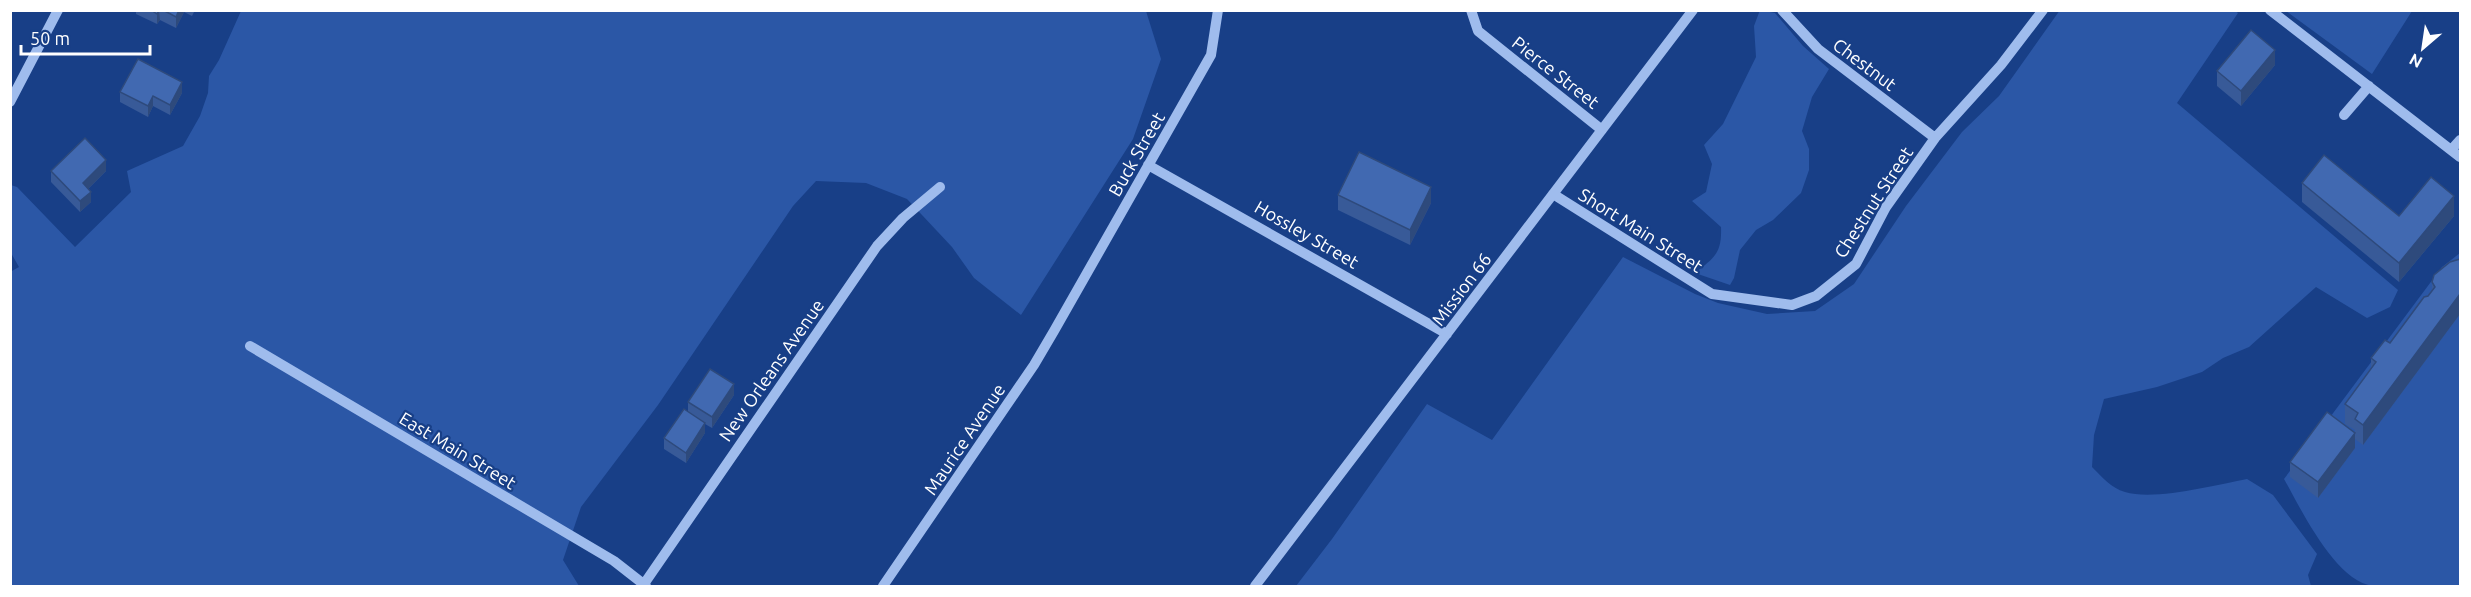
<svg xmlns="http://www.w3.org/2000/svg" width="2471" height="597" font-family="Ubuntu,sans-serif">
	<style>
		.green { fill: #2b57a6 }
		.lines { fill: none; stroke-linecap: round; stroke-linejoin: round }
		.minor { stroke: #9fbced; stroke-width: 10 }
		.wall { fill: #385a98 }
		.shaded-wall { fill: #2e4a7c }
		.building { fill: #4169b1; stroke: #2e4a7c; stroke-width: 1.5 }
		.labels { text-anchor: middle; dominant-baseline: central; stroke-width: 4.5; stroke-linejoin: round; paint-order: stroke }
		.street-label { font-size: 18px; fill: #fff; stroke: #183f87 }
	</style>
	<rect width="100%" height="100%" fill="#183f87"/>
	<path class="green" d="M1760 10 1775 13 1803 46 1829 69 1812 97 1802 131 1809 149V170L1801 193 1773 220 1756 230 1740 250 1734 278 1730 285 1695 273C1715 257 1722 253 1721 227L1692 201 1706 192 1712 164 1704 145 1723 124 1756 57 1754 26Z
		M2060 10 2235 11 2238 13 2177 103 2398 290 2390 307 2367 318 2316 287 2249 347 2223 358 2202 372 2157 387 2104 399 2094 435 2092 467C2102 477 2111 488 2125 492 2154 501 2216 485 2247 479L2273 495 2317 554 2308 575 2311 586H1296L1332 539 1427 404 1492 440 1623 257 1695 294 1718 303 1767 314 1815 311 1854 284 1906 206 1962 132 1999 96Z
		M241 11H1146L1161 59 1133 139 1021 315 974 278 952 247 907 199 866 183 816 181 793 206 658 405 581 507 563 560 579 586H11L10 272 19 267 11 253V185L17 187 75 247 131 192 127 171 183 146 200 116 208 93 209 76 219 60Z
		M2286 11H2412L2372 74Z
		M2460 253V586C2433 586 2400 590 2373 586 2335 581 2301 509 2284 479L2442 267Z"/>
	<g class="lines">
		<path class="minor" d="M1471 10 1478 31 1602 130
			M1782 10 1818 49 1935 138
			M2270 10 2460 157
			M10 102 58 10
			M2344 115 2369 86
			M2451 150 2460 140
			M1148 165 1447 334
			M1553 194 1712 294 1792 305 1816 296 1856 264 1886 207 1935 138 2001 65 2043 10
			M250 346 614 561 646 586
			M644 584 877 246 903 218 940 187
			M883 586 1034 365 1054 331 1211 55 1218 10
			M1255 586 1693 10"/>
	</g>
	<path class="wall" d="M136 10H195L192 16 184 12 176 28 160 20 157 24 136 14Z
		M2275 65 2241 106 2217 86V71Z
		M120 92 182 93 170 115 153 106 148 117 120 102Z
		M51 171H106L88 189 91 202 80 212 51 182Z
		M2302 183 2399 216H2454L2399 282 2302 202Z
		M1338 195 1431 203 1410 245 1338 210Z
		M2460 259V314L2363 445 2355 439V448L2318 498 2290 477V462L2355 433V430L2345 424V404L2371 369V358L2390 343 2428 296 2432 291V282Z
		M734 395 712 428 705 424V433L686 463 664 449V438L688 412V402Z"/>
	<path class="shaded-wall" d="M159 10 160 20 157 24V14Z
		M179 10H184V12L176 28V17Z
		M2275 50V65L2241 106V91Z
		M182 82V93L170 115V105Z
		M153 96V106L148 117V106Z
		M106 160V171L83 194V183Z
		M1431 187V203L1410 245V230Z
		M91 192V202L80 212V201Z
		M2454 196V216L2399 282V263Z
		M2460 294V314L2363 445V425Z
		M734 384V395L712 428V417Z
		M705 423V433L686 463V453Z
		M2355 433V448L2318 498V482Z"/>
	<path class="building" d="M151 10H159L157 14Z
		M163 10H179L176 17Z
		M2251 30 2275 50 2241 91 2217 71Z
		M138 59 182 82 170 105 153 96 148 106 120 92Z
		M85 138 106 160 83 183 91 192 80 201 51 171Z
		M1359 152 1431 187 1410 230 1338 195Z
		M2324 155 2399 216 2431 177 2454 196 2399 263 2302 183Z
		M2460 259V294L2363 425 2355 419 2358 413 2345 404 2376 362 2371 358 2385 340 2390 343 2424 297 2428 296 2435 287 2432 282 2434 275 2450 262Z
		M710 369 734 384 712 417 688 402Z
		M684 409 705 423 686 453 664 438Z
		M2327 412 2355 433 2318 482 2290 462Z"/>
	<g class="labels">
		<g class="street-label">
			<text transform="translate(1865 64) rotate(37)">Chestnut</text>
			<text transform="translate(1556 72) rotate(38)">Pierce Street</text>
			<text transform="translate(1136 154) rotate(-60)">Buck Street</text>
			<text transform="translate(1873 202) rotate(-57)">Chestnut Street</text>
			<text transform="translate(1641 230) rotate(32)">Short Main Street</text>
			<text transform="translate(1307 234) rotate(30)">Hossley Street</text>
			<text transform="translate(1461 289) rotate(-53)">Mission 66</text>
			<text transform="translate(771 370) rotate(-55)">New Orleans Avenue</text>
			<text transform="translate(964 439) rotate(-56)">Maurice Avenue</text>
			<text transform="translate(458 450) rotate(31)">East Main Street</text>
		</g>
	</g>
	<rect width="2471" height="597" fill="none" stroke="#ffffff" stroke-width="24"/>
	<g transform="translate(2423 48) rotate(209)" stroke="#183f87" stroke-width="4.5" paint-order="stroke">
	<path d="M0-4.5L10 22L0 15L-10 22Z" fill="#ffffff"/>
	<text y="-9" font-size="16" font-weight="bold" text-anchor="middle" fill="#ffffff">N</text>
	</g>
	<path d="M21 45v9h129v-9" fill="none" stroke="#ffffff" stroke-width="3"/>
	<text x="30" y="45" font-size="18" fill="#ffffff" stroke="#183f87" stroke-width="4.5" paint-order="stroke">50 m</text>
</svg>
